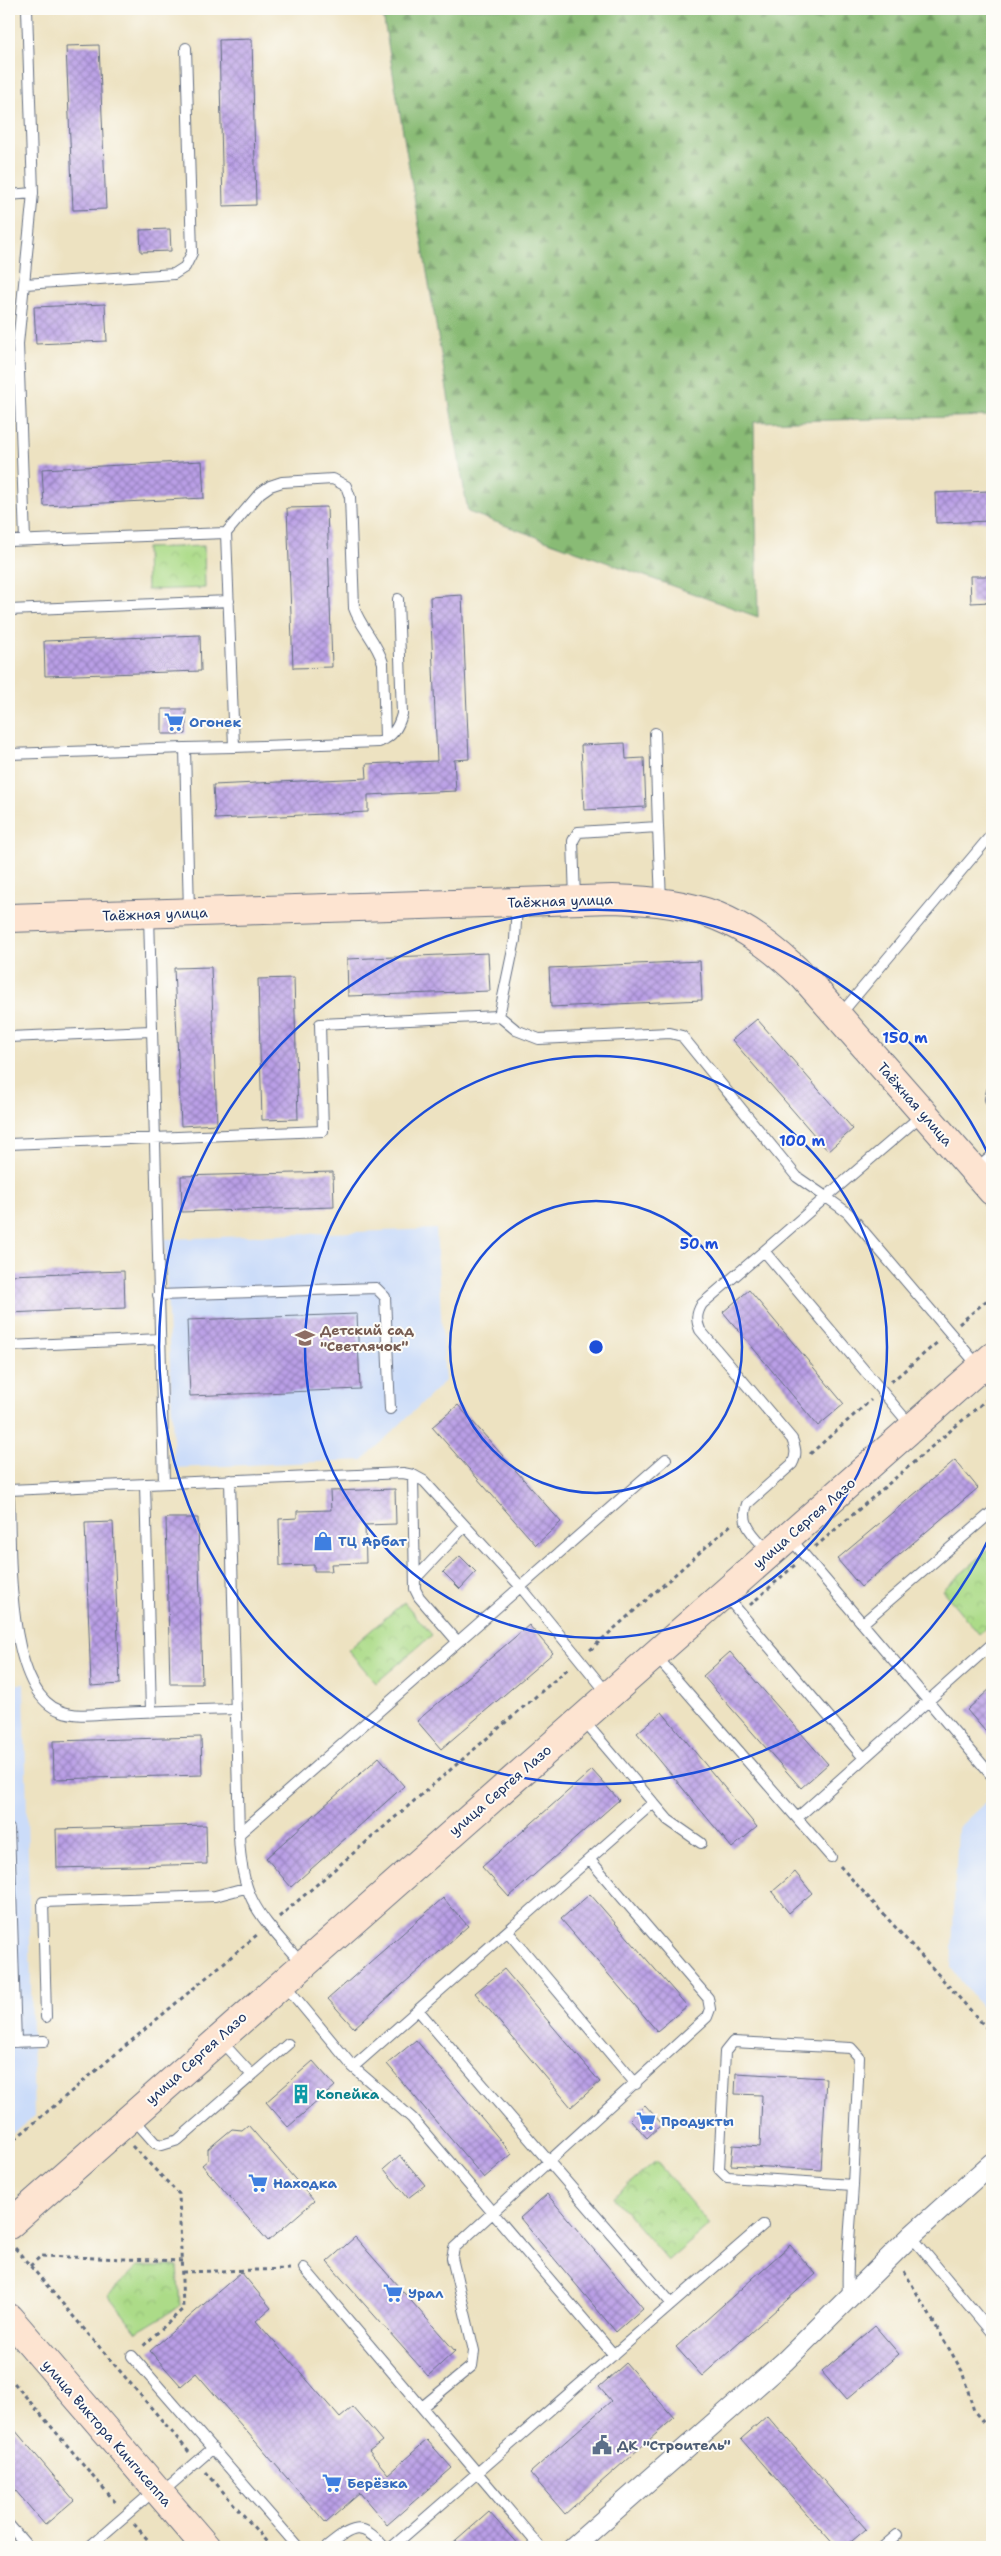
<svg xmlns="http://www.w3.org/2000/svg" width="1001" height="2556" font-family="'Shantell Sans',sans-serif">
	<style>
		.built { fill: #cbdcf9 }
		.forest { fill: url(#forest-firs); stroke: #527569 }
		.park { fill: url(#park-crowns); stroke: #648573 }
		.building { fill: url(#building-cross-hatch) }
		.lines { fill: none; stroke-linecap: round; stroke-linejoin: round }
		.lane-casing { stroke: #646e81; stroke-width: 12 }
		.street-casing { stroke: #646e81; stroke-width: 22 }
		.secondary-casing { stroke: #646e81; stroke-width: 30 }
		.path { stroke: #646e81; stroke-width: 3; stroke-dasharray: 4 4; stroke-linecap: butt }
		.lane { stroke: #fff; stroke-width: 10 }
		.street { stroke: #fff; stroke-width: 20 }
		.secondary { stroke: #fde4d1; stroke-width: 28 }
		.ring { fill: none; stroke: #1d4ed8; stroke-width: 2.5 }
		.labels { text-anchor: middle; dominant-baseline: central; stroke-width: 4; stroke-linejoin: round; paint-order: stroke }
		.shop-label { font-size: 14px; font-weight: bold; fill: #366cbe; stroke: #fdfcf7; text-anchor: start }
		.street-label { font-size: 14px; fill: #1b2f5e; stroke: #fdfcf7 }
		.education-label { font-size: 14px; font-weight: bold; fill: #785e54; stroke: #fdfcf7; text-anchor: start }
		.culture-label { font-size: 14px; font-weight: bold; fill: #0d838f; stroke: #fdfcf7; text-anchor: start }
		.service-label { font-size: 14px; font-weight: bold; fill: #4e5e75; stroke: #fdfcf7; text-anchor: start }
		.centre { fill: #1d4ed8; stroke: #fdfcf7; stroke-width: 2.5 }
		.ring-label { font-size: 15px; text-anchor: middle; font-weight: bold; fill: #1d4ed8; stroke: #fdfcf7; stroke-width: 4; stroke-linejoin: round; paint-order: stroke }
	</style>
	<defs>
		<pattern id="forest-firs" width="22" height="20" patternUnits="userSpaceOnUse" patternTransform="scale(1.25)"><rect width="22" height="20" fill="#89bb74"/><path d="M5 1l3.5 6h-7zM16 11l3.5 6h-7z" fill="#6f9862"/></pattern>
		<pattern id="park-crowns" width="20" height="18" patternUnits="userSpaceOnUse" patternTransform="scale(1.25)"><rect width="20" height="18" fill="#acdb88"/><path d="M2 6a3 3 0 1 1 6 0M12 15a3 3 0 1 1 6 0" fill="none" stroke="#93bc78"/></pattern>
		<pattern id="building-cross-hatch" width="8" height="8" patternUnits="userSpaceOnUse" patternTransform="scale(1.25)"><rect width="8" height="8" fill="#ba9fe6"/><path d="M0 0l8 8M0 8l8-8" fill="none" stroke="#9682be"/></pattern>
	</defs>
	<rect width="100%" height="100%" fill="#fdfcf7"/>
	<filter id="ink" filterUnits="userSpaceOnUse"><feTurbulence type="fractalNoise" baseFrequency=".02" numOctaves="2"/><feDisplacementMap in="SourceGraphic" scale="10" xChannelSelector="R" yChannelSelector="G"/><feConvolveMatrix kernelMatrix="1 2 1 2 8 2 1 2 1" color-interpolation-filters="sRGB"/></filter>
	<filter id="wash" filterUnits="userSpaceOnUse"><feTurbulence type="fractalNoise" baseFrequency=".0096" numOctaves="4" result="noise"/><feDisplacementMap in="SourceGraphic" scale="20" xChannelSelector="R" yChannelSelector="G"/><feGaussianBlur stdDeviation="1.12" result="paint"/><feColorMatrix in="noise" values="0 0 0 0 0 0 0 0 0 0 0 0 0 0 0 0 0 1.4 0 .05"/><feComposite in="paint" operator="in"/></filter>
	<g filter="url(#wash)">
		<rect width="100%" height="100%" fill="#ede2c1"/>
		<path class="built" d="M436 1229 445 1381 363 1460 174 1468 165 1239Z
			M9 1684H24L34 2116 9 2137Z
			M992 1796V2021L951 1968 958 1828Z"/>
		<path class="forest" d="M382 9H992V416L754 422 758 617 468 512Z"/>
		<path class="park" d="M204 546 205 588 147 590 146 548Z
			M992 1547V1622L979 1634 942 1590Z
			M404 1602 432 1635 376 1683 348 1650Z
			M656 2161 710 2225 668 2261 613 2197Z
			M138 2266H177L180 2306 137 2332 108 2295Z"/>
		<g id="blocks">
			<path class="building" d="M252 39 256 205 223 206 219 40Z
				M99 45 106 209 73 210 66 46Z
				M170 229 171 251 141 252 140 230Z
				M105 304 107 341 36 344 34 307Z
				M202 461 204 498 44 506 42 469Z
				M990 491 991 521 936 523 935 493Z
				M327 507 332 667 293 668 287 508Z
				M970 576H990V602L971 603Z
				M462 595 469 759 454 760 456 791 368 795V812L215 819 213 785 367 778 366 764 437 761 430 597Z
				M200 635 201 671 45 676 44 641Z
				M162 709H186V734H162Z
				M625 743 626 759 644 758 646 807 584 810 581 745Z
				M488 953 490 991 348 996 347 959Z
				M700 961 702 1000 551 1007 549 968Z
				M211 967 217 1124 181 1126 174 968Z
				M294 978 298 1119 262 1120 258 979Z
				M757 1019 853 1129 828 1151 732 1040Z
				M333 1172 334 1207 182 1212 181 1176Z
				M124 1271 125 1308 9 1313V1275Z
				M749 1290 844 1404 818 1426 723 1312Z
				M357 1314 360 1389 190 1396 187 1320Z
				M458 1405 561 1522 536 1545 432 1427Z
				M955 1460 978 1488 861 1587 837 1559Z
				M395 1489 396 1524 365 1525 366 1563 331 1564 332 1571H314V1565L280 1566 279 1519 297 1518V1511L331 1510 330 1491Z
				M166 1518H198L202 1684H170Z
				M113 1522 120 1684 91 1686 85 1523Z
				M460 1556 476 1572 460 1589 443 1572Z
				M529 1625 553 1653 441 1749 417 1721Z
				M730 1652 828 1764 801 1788 703 1676Z
				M992 1687V1739L967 1710Z
				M662 1712 757 1827 732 1848 637 1733Z
				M201 1737 202 1775 54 1779 53 1741Z
				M379 1757 404 1786 291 1887 266 1858Z
				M592 1770 619 1800 509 1897 482 1867Z
				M206 1825 207 1864 57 1868 56 1829Z
				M795 1872 812 1893 789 1913 772 1892Z
				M590 1894 687 2006 657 2031 561 1919Z
				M443 1898 468 1926 354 2028 328 1999Z
				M504 1969 600 2082 571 2107 475 1993Z
				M416 2040 512 2154 484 2178 387 2064Z
				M313 2061 335 2086 288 2127 266 2102Z
				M736 2073 826 2078 821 2170 731 2165 733 2145 760 2147 762 2095 735 2094Z
				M645 2105 662 2124 647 2138 630 2119Z
				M248 2125 314 2201 268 2241 202 2165 208 2160V2149L232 2129 242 2130Z
				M400 2155 425 2185 408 2198 384 2169Z
				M547 2194 643 2308 616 2332 520 2218Z
				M355 2237 455 2351 428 2376 327 2262Z
				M790 2245 816 2274 702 2376 676 2347Z
				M241 2272 271 2308 256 2321 340 2418 353 2407 382 2441 369 2451 388 2474 427 2440 452 2468 387 2525 360 2493 326 2523 196 2373 181 2386 150 2351Z
				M875 2326 899 2354 846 2400 822 2372Z
				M626 2363 674 2418 565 2514 530 2473 611 2401 599 2387Z
				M767 2416 866 2529 845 2547H836L741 2439Z
				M9 2423 74 2500 45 2525 9 2483Z
				M489 2512 520 2547H449Z"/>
		</g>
	</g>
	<g filter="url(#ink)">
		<use href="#blocks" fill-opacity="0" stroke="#646e81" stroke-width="1"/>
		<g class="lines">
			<defs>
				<path id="lane" d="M9 195 33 193
					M25 284 174 274 185 267 192 253 186 48
					M226 533 260 493 270 486 282 482 333 479 346 486 350 497 354 608C361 628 377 642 383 663L385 739
					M25 540 18 344 33 193 27 9
					M9 541 226 533 234 747 185 748 189 912
					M9 610 229 601
					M655 733 658 827
					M234 747 379 742C393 736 398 728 402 714L398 599
					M9 754 185 748
					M575 899 573 841 578 832 658 827 661 901
					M149 915 164 1483
					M499 1016 516 1030 539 1039 670 1033 682 1036 797 1177 826 1197 764 1251 912 1427
					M839 1016 992 834
					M9 1037 151 1031
					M992 1091 990 1099 992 1104
					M923 1114 826 1197 848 1213 980 1368
					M9 1144 323 1131 320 1024 499 1016 515 940 517 902
					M975 1170 992 1156
					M764 1251 702 1304C696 1314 696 1320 700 1330L792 1439C796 1449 797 1455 792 1464L747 1504C739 1525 756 1537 769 1552
					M158 1295 376 1288 385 1297 390 1409
					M9 1346 160 1339
					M413 1475 415 1589 419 1597 457 1641
					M230 1480 239 1834C241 1902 260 1915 302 1964
					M145 1484 151 1712
					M9 1490 403 1473 413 1475 424 1481 520 1586 608 1694
					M9 1499C11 1548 5 1692 61 1711 78 1718 100 1713 118 1713 157 1711 196 1710 236 1709
					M789 1537 992 1776
					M415 1579 465 1526
					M725 1595 864 1758
					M863 1623 992 1512
					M655 1655 797 1818 992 1644
					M583 1720 668 1820 701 1843
					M797 1818 831 1857
					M9 1829 16 2042
					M239 1834 666 1459
					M508 1932 636 2084
					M285 1985 353 2067 412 2118 614 2355
					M418 2010 672 2304
					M46 2017 43 1902 215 1896 245 1888
					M219 2039 252 2075
					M9 2042 44 2041
					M353 2067 653 1803
					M132 2117 155 2143 162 2145 178 2140 288 2044
					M911 2236 992 2333
					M304 2268 540 2547
					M848 2296C846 2259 851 2222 853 2185L859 2057 851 2048 733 2042 725 2052 719 2169 727 2177 853 2185
					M132 2356 298 2547
					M422 2407 472 2366 474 2351 452 2258 454 2248 707 2017 710 2009 708 1998 590 1860
					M160 2494 213 2448
					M9 2525 28 2547
					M89 2547 155 2490
					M327 2547C352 2527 361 2520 384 2547
					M392 2547 763 2225
					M883 2547 897 2535"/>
				<path id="street" d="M573 2547 785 2361 911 2236 992 2163"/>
				<path id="secondary" d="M9 918 613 899C701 902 739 916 804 977L992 1191
					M9 2225 992 1357
					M9 2318 206 2547"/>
			</defs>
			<use href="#lane" class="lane-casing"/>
			<use href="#street" class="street-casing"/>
			<use href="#secondary" class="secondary-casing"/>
			<path class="path" d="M959 1324 992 1296
				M891 1382 939 1341
				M810 1454 871 1400
				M815 1547 992 1395
				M750 1605 796 1564
				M590 1650 733 1523
				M840 1866 992 2034
				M279 1917 570 1667
				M9 2144 258 1934
				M132 2146 179 2194 183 2309 142 2347
				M15 2248 189 2452
				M30 2266 41 2256 182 2261
				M904 2271 962 2371 974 2411 992 2433
				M182 2272 291 2269
				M9 2377 117 2504
				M206 2472 271 2547
				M134 2524 154 2547"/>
			<use href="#lane" class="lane"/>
			<use href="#street" class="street"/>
			<use href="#secondary" class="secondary"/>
		</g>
	</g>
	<g class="ring">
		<circle cx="596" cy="1347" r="146"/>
		<circle cx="596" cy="1347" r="291"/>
		<path d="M992 1532A437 437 0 1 1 992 1162"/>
	</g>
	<defs>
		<symbol id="supermarket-bare" viewBox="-9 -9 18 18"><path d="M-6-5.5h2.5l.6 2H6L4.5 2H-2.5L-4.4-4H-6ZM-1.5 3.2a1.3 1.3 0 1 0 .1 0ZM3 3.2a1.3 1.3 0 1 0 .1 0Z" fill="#3f7fe0" stroke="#fdfcf7" stroke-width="2.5" paint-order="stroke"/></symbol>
		<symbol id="school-bare" viewBox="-9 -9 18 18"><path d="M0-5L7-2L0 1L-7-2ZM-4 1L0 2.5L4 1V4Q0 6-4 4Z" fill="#8d6e63" stroke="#fdfcf7" stroke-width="2.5" paint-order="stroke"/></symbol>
		<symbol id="shop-bare" viewBox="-9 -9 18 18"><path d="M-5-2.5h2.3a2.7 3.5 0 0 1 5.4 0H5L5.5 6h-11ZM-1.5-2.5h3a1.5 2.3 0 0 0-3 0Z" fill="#3f7fe0" stroke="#fdfcf7" stroke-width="2.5" paint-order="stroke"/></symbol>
		<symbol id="building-bare" viewBox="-9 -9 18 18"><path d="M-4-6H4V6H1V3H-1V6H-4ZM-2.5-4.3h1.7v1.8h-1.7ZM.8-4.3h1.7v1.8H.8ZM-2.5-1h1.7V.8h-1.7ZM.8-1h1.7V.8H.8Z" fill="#0f9aa8" stroke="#fdfcf7" stroke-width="2.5" paint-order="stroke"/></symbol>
		<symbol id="civic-bare" viewBox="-9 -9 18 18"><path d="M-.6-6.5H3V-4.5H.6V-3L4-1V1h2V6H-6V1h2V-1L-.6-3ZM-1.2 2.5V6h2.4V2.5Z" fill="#5c6f8a" stroke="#fdfcf7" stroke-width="2.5" paint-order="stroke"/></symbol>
	</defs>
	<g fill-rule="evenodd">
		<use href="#supermarket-bare" x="160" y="708" width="28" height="28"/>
		<use href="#school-bare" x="291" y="1324" width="28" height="28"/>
		<use href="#shop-bare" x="309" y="1527" width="28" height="28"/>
		<use href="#building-bare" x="287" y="2080" width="28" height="28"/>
		<use href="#supermarket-bare" x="632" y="2107" width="28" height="28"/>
		<use href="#supermarket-bare" x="244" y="2169" width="28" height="28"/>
		<use href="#supermarket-bare" x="379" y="2279" width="28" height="28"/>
		<use href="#civic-bare" x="588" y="2431" width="28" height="28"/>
		<use href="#supermarket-bare" x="318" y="2469" width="28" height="28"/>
	</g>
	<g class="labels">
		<g class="shop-label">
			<text x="189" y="722">Огонек</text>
			<text x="338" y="1541">ТЦ Арбат</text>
			<text x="661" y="2121">Продукты</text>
			<text x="273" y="2183">Находка</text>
			<text x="408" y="2293">Урал</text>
			<text x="347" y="2483">Берёзка</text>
		</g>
		<g class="street-label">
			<text transform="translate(560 901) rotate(-2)">Таёжная улица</text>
			<text transform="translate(155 914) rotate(-2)">Таёжная улица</text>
			<text transform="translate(915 1104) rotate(49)">Таёжная улица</text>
			<text transform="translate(804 1523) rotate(-41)">улица Сергея Лазо</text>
			<text transform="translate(500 1790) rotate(-41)">улица Сергея Лазо</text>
			<text transform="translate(196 2058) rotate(-42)">улица Сергея Лазо</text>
			<text transform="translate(107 2433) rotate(49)">улица Виктора Кингисеппа</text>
		</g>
		<g class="education-label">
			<text x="320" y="1330">Детский сад<tspan x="320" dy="16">"Светлячок"</tspan></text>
		</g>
		<g class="culture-label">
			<text x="316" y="2094">Копейка</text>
		</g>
		<g class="service-label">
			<text x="617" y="2445">ДК "Строитель"</text>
		</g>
	</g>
	<circle cx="596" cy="1347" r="8" class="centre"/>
	<g class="ring-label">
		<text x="905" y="1043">150 m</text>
		<text x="802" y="1146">100 m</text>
		<text x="699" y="1249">50 m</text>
	</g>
	<rect width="1001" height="2556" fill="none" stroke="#fdfcf7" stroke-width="30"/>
</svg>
